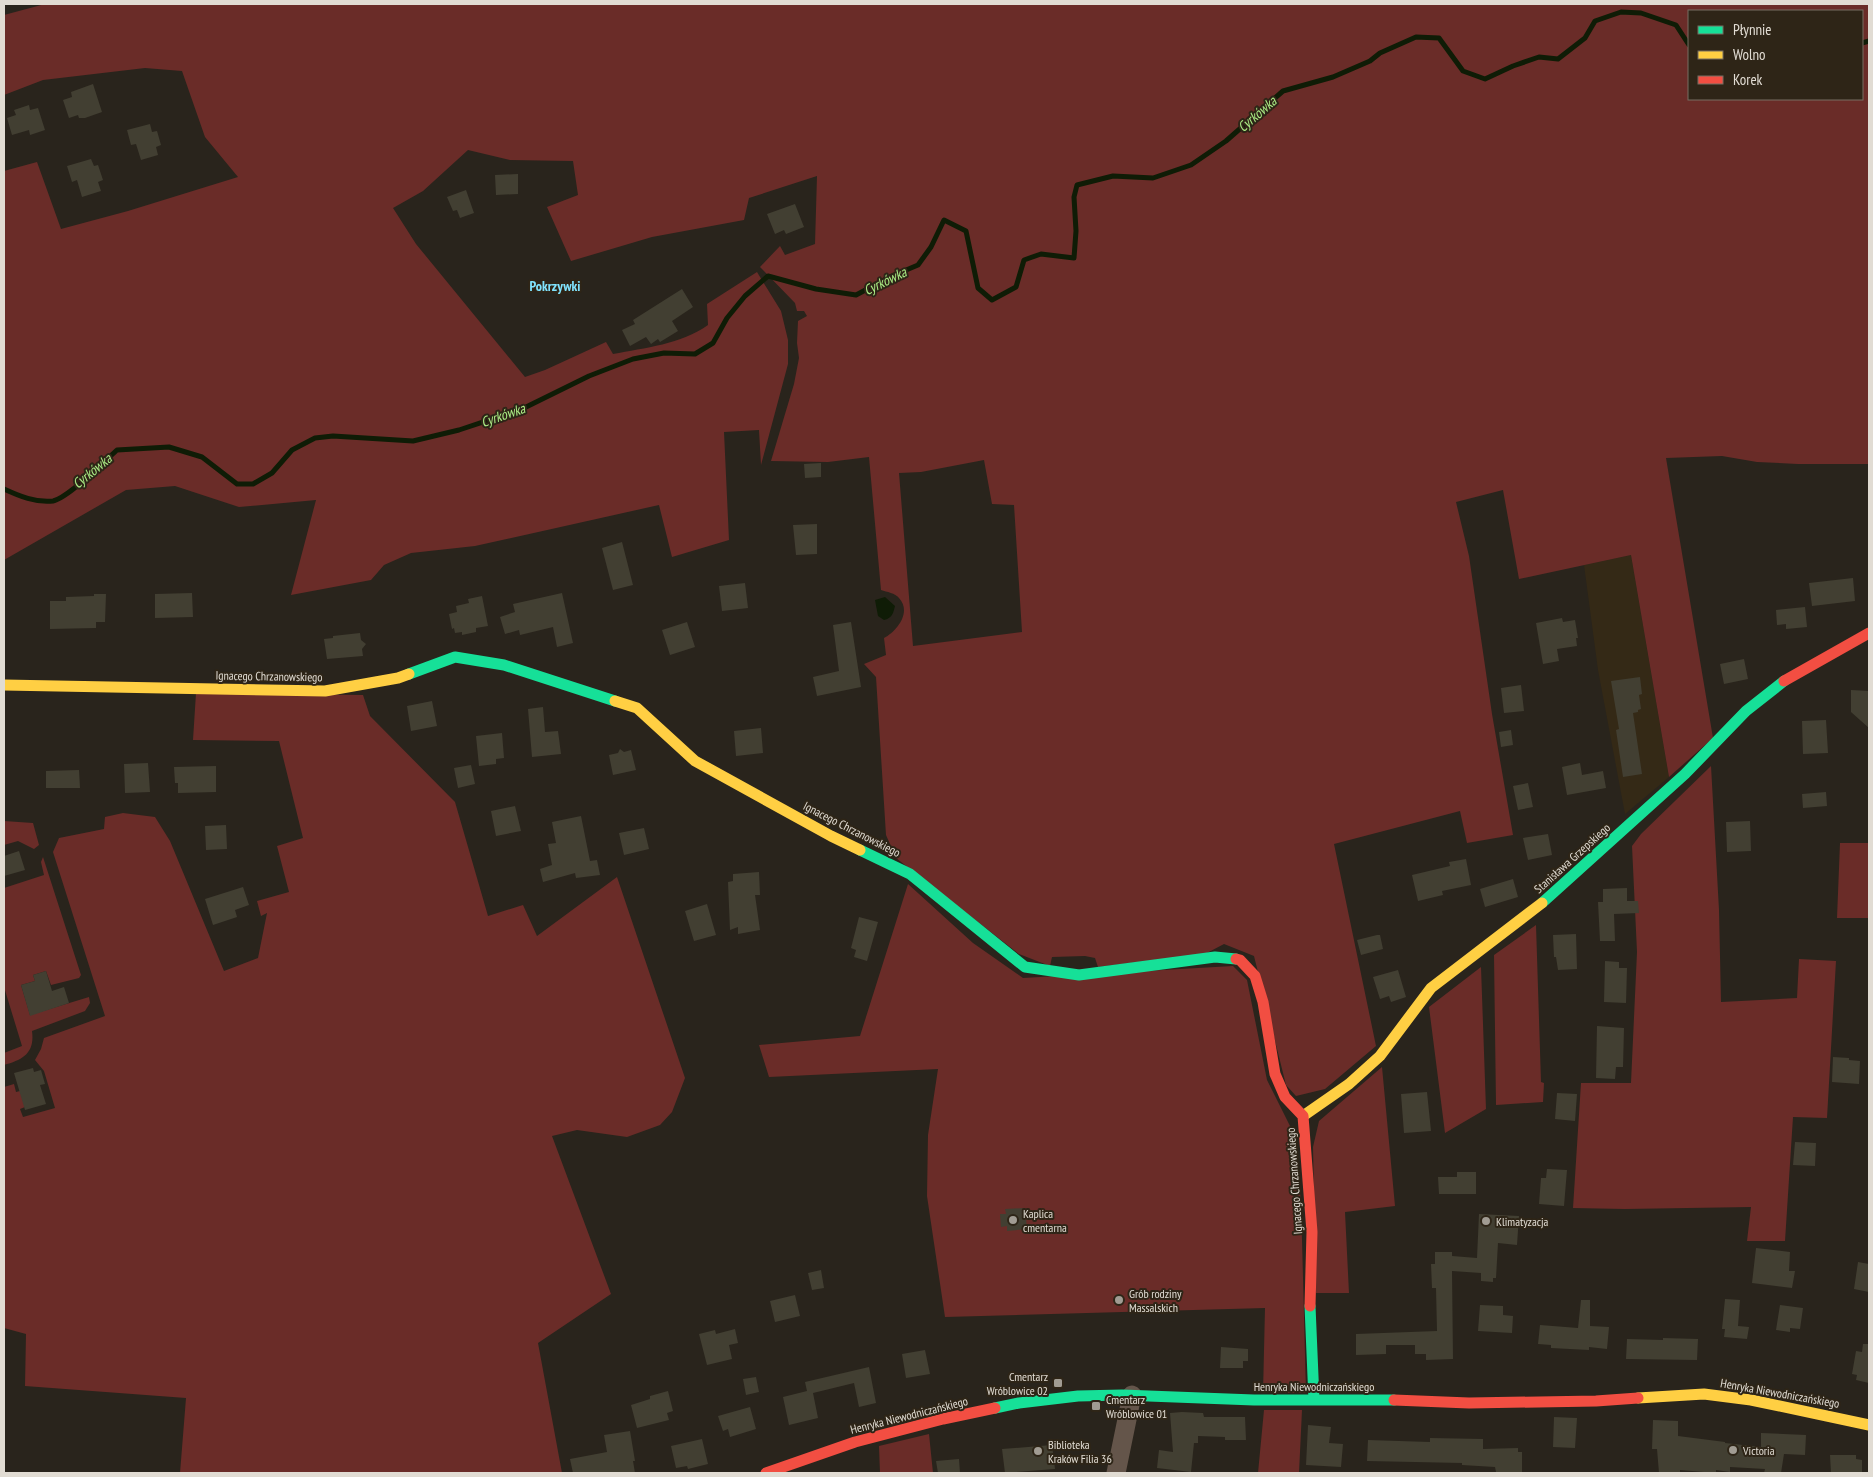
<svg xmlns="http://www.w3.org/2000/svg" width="1873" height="1477" font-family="'PT Sans Narrow',sans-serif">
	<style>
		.built { fill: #342916 }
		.green { fill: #6a2c28; fill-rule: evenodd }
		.water { fill: #0f1c06 }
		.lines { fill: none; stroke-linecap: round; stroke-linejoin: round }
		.stream { stroke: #0f1c06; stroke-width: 5 }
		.building { fill: #423f32 }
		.street { stroke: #64554a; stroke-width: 19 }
		.fast { stroke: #16e098; stroke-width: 11 }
		.slow { stroke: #ffcf43; stroke-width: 11 }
		.jam { stroke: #f24e42; stroke-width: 11 }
		.poi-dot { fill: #a19c93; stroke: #2e2517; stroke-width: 2 }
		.labels { text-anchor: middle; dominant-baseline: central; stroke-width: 4; stroke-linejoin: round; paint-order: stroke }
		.street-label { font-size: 12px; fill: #e1dcd3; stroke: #2e2517 }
		.poi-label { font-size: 12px; fill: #e1dcd3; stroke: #2e2517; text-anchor: start }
		.water-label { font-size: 14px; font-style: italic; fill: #acee86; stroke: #2e2517 }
		.neighbourhood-label { font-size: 14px; font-weight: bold; fill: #80e3fe; stroke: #2e2517 }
	</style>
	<rect width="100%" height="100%" fill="#29241c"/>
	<path class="built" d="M1631 555 1669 777 1625 814 1598 670 1584 565Z"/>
	<path class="green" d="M45 4H1869V464H1798L1757 462 1722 456 1666 458 1713 738 1669 777 1631 555 1519 579 1503 490 1456 502 1469 556 1492 714 1513 835 1467 843 1460 811 1334 844 1376 1046 1325 1089 1296 1096 1286 1085 1254 956 1224 944 1205 954 1098 967 1095 958 1085 956 1052 957 1050 966 1019 954 896 858 886 835 876 677 864 664 886 655 884 638C897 631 912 612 899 598 895 593 887 592 881 590L869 457 828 462 771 461 794 384 799 358 797 343 798 321 807 316 804 311H797L795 303 760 267 780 246 785 255 815 244 817 176 749 198 744 220 652 237 571 261 547 207 578 195 573 161 510 160 468 150 423 191 393 208 416 244 525 377 545 370 606 342 613 354C645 348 681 344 708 325L707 304 757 272 781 311 788 340V364L761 465 759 430 724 432 729 540 672 557 659 505 475 546 411 553 384 565 371 580 291 595 316 500 239 507 175 486 126 490 4 560V171L37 162 61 229 128 211 238 177 205 137 182 71 145 68 43 80 4 95V15ZM1689 11H1862V99H1689ZM984 460 992 504 1014 505 1022 632 913 646 899 473 921 472Z
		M196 693 363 695 370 716 455 802 488 916 523 905 537 936 617 877 685 1078 672 1112 660 1125 627 1137 577 1130 552 1136 611 1294 538 1343 562 1473H180L186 1398 25 1386 26 1334 4 1328V1087L14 1084 16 1092 20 1091 25 1107 20 1109 23 1117 55 1108 44 1071 35 1060 41 1049 44 1038 105 1016 53 852 59 838 104 829 105 817 123 813 155 817 170 841 224 971 258 958 267 913 261 916 257 901 289 892 277 846 303 838 279 741 193 740Z
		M1711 766 1719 910 1721 1002 1797 998 1799 959 1836 961 1827 1118 1793 1117 1785 1241H1747L1751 1207 1625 1209 1573 1208 1581 1083H1631L1637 952 1632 846 1641 834Z
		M4 821 33 823 39 845 34 849 18 841 4 845Z
		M1840 843H1869V918H1837Z
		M43 857 81 975 79 978 51 985 46 971 33 975 35 981 21 985 30 1015 89 997 90 1003 85 1011 32 1031C35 1053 23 1060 4 1065V1053L22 1046 4 987V888L44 875 41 862Z
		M908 884 973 943 1023 978 1233 966 1247 980 1267 1080 1292 1130 1301 1201 1306 1393H1263L1265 1308 945 1317 927 1196 928 1135 938 1069 769 1077 759 1045 860 1036Z
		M1536 925 1541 1082 1544 1083 1543 1102 1496 1105 1494 955Z
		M1481 967 1486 1109 1445 1133 1429 1007Z
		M1382 1067 1395 1206 1345 1212 1349 1293H1316L1313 1147 1319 1121Z
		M1264 1410H1302L1299 1473H1258Z
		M929 1434 933 1473H880L879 1446Z"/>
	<path class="water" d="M885 597 895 606C893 614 892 618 884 620L878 616 875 600Z"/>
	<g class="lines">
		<path class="stream" d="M1862 43 1869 41
			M4 489C19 496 36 503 53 501 68 498 105 461 117 450L169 447 202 457 237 484H253L272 473 292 450 315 438 333 436 413 441 459 430 522 409 589 376 633 359 664 353 695 354 713 343 727 318 745 296 768 276 816 289 856 295 892 276 918 265 931 247 944 220 966 231 978 288 992 300 1016 287 1024 260 1041 254 1074 258 1076 231 1074 197 1077 185 1113 176 1153 178 1191 165 1226 141 1283 91 1333 77 1370 61 1380 53 1416 37 1439 38 1463 71 1485 79 1513 66 1539 57 1558 59 1585 38 1595 21 1621 12 1641 13 1676 25 1689 45"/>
	</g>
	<path class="building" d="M93 84 102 112 85 118H79L78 115 69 118 63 100 72 97 71 92Z
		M29 105 30 110 38 108 45 130 30 135 29 130 12 135 7 118 16 115 14 110Z
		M150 124 152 132 157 131 161 145 156 147 158 155 141 160 136 144 131 145 127 130Z
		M91 159 94 166 98 165 103 180 98 182 101 191 82 197 77 180 72 182 67 166Z
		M518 174V194L496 195 495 175Z
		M466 190 474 213 460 218 457 210 453 211 447 197Z
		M795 204 804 227 786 234 784 230 775 234 767 214Z
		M682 289 693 307 672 321 678 331 660 342 658 339 651 344 646 337 630 346 622 330 635 324 633 320Z
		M821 463V477L805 478 804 464Z
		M817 524V554L796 555 793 525Z
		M622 542 633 585 613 590 602 548Z
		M1853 578 1855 601 1812 606 1809 583Z
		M745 583 748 608 722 611 719 586Z
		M192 593 193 617 155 618V594Z
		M562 593 573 643 557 647 553 627 520 635 519 630 505 634 500 617 515 612 513 604Z
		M94 594H106L105 622H96V628L50 629V601H66V597L94 596Z
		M482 596 488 626 476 628V632L462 635V632L455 633 454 628 452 629 449 614 457 612 456 606 469 603 468 599Z
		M1805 607 1807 627 1786 629V624L1777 625 1776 610Z
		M1562 618 1563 622 1575 620 1578 638H1576L1577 646 1557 649 1559 661 1543 664 1536 623Z
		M687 622 695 647 670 655 662 630Z
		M851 622 861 687 817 696 813 677 839 671 833 625Z
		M360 633 361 640 366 644 362 649 363 656 327 659 324 639 333 638V636Z
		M1744 659 1748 679 1724 684 1720 664Z
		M1640 677 1642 694 1639 695 1641 709 1638 710V712L1633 713 1642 774 1623 777 1616 730 1619 729 1611 681Z
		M1521 685 1524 711 1504 713 1501 688Z
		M1851 690 1869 691V728L1851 712Z
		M432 701 437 726 411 731 407 706Z
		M543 707 545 732 558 731 561 754 532 757 528 709Z
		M1826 720 1828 753 1803 754 1802 721Z
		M761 728 763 753 736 756 734 731Z
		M1511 730 1513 745 1501 747 1499 732Z
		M502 733 504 758 496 759V764L479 766 476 736Z
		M620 749 624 752 631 750 636 770 613 775 609 755 618 753Z
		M148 763 150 792 125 793 124 764Z
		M1580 763 1582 775 1603 771 1606 788 1567 795 1562 767Z
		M471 765 475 784 458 788 454 768Z
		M216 766V792L178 793V783H175L174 767Z
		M79 770 80 788H46V771Z
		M1528 783 1533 807 1518 810 1513 786Z
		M1826 792 1827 806 1803 808 1802 794Z
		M515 806 521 831 496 836 491 811Z
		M581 816 590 861 597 860 600 875 576 878 575 873 543 882 540 869 552 865 548 844 556 843 552 822Z
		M1750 821 1751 851 1727 852 1726 822Z
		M226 825 227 849 206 850 205 826Z
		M644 828 649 849 624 855 619 833Z
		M1548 834 1552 855 1528 860 1523 838Z
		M19 851 25 870 4 876V856Z
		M1466 859 1471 885 1442 891 1443 895 1418 901 1412 875 1450 866 1449 862Z
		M759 872 760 895H755L760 930 738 934V927L730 930 728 882 733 881V874Z
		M1513 879 1518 897 1485 907 1480 889Z
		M243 887 249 905 235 910 237 917 213 925 205 899Z
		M1627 888V901H1638L1639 913 1614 914 1615 941H1600L1598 902H1603V889Z
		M707 904 716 935 694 941 685 911Z
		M859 917 878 922 867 961 854 957 856 950 851 948Z
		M1576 934 1577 969 1558 970 1556 957H1554L1553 935Z
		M1377 935H1380L1383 949 1361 955 1357 940Z
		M1605 961 1619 962V968H1627L1626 1003 1604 1002Z
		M1398 970 1406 997 1391 1002 1389 996 1380 999 1373 977Z
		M46 971 52 991 64 987 69 1003 30 1016 21 985 35 981 33 975Z
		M1597 1026 1624 1028 1623 1067H1616L1615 1079 1596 1078Z
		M1833 1057 1849 1058V1060L1860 1061 1859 1084 1832 1082Z
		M33 1068 34 1072 41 1070 45 1084 40 1085 46 1104 25 1110 14 1073Z
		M1427 1092 1431 1131 1404 1133 1401 1094Z
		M1557 1093 1577 1094 1575 1121 1555 1119Z
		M1795 1142 1816 1143 1815 1166 1793 1165Z
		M1547 1169 1567 1170 1564 1206 1539 1204 1541 1178H1546Z
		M1457 1172H1476V1194H1439L1438 1177H1457Z
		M1025 1208 1027 1229 1007 1231V1226L1001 1227 1000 1214H1006L1005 1209Z
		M1479 1214 1519 1216 1517 1245 1498 1243 1496 1278H1493V1282L1481 1281V1273L1452 1271 1453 1359 1426 1360V1354H1415V1345H1386V1354L1356 1355V1334L1437 1331 1436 1288H1432L1431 1264H1435V1252H1452V1256L1477 1258Z
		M1756 1248 1790 1252 1789 1271H1795L1792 1288 1752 1283Z
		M1858 1262 1869 1264V1292L1854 1289Z
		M821 1270 824 1288 812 1290 808 1273Z
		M795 1295 800 1316 775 1322 770 1301Z
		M1725 1299 1740 1300 1738 1326 1749 1327 1747 1339 1724 1337 1725 1329H1722Z
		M1581 1300H1590V1326L1609 1327 1607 1349 1589 1347V1350L1551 1348V1345L1538 1344 1540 1325 1578 1328Z
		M1480 1305 1503 1306V1315L1513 1316 1512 1333 1478 1331Z
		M1780 1305 1803 1308 1800 1329 1790 1328V1332L1776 1330Z
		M735 1329 738 1343 729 1345 732 1359 707 1365 699 1334 715 1330 716 1334Z
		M1663 1338 1698 1339 1697 1360 1626 1359 1627 1339 1663 1340Z
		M1863 1344H1869V1383L1856 1380 1857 1375 1852 1374 1856 1351 1862 1352Z
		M1221 1347 1248 1349V1361H1243V1368H1220Z
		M925 1350 930 1374 906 1378 902 1354Z
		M869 1367 876 1403 859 1407 854 1383 813 1393 818 1418 789 1425 783 1397 807 1391 805 1382Z
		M756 1377 759 1392 746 1395 743 1379Z
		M668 1391 673 1411 667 1413 669 1420 637 1428 631 1405 650 1399V1396Z
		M750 1407 756 1429 730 1437 728 1429 723 1431 718 1416Z
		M1182 1412 1203 1413 1204 1417H1245L1246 1440H1225V1437L1198 1436V1443H1194L1191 1472 1157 1468 1159 1450 1173 1452 1170 1413Z
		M1554 1417 1577 1418 1575 1448 1553 1447Z
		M1653 1420 1678 1421V1436L1725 1442V1443L1761 1447V1433L1806 1435 1805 1455 1784 1454 1781 1473H1764L1765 1469 1730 1467V1472L1716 1470V1473L1680 1470V1473H1659L1657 1449H1652Z
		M1308 1425 1331 1427 1329 1443 1343 1444 1341 1467 1306 1465Z
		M630 1431 635 1461H633L635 1473H573L570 1459 607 1452 604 1435Z
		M1430 1438 1483 1439V1449L1518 1448V1452H1522V1472H1496L1495 1467 1462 1465V1463L1367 1461 1368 1440 1430 1442Z
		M702 1439 708 1464 688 1469 687 1466 676 1468 671 1446Z
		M1052 1445 1055 1469 1005 1473 1002 1449Z
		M1830 1455H1856V1459L1862 1460V1473H1831Z
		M959 1459 960 1473H938L936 1461Z"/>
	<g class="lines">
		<path class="street" d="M1116 1473 1132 1395"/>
		<path class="fast" d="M409 674 455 657 504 665 615 701
			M860 850 910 874 1025 967 1079 975 1215 957 1236 959
			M1542 903 1685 774 1746 711 1784 681
			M1310 1306 1314 1400
			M995 1408 1019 1403 1078 1396 1122 1395 1254 1400H1394"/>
		<path class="slow" d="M4 685 325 691 398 678 409 674
			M615 701 637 708 695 761 831 836 860 850
			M1303 1116 1349 1084 1380 1056 1431 988 1542 903
			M1638 1398 1704 1394 1751 1400 1869 1425"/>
		<path class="jam" d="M1784 681 1869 633
			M1236 959 1240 960 1255 976 1263 1002 1275 1074 1285 1097 1303 1116 1312 1232 1310 1306
			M1394 1400 1469 1403 1596 1401 1638 1398
			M766 1473 855 1442 943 1419 995 1408"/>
	</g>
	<g class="poi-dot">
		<circle cx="1013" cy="1220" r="5"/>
		<circle cx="1486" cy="1221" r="5"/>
		<circle cx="1119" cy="1300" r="5"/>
		<rect x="1053" y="1378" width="10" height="10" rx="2.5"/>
		<rect x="1091" y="1401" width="10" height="10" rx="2.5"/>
		<circle cx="1733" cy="1450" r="5"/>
		<circle cx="1038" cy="1451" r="5"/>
	</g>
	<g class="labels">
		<g class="street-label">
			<text transform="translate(269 676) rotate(1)">Ignacego Chrzanowskiego</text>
			<text transform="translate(852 829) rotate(27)">Ignacego Chrzanowskiego</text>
			<text transform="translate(1572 858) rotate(-42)">Stanisława Grzepskiego</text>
			<text transform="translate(1294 1181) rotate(-94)">Ignacego Chrzanowskiego</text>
			<text x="1314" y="1386">Henryka Niewodniczańskiego</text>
			<text transform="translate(1780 1393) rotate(10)">Henryka Niewodniczańskiego</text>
			<text transform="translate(909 1415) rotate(-14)">Henryka Niewodniczańskiego</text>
		</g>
		<g class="poi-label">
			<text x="1023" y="1213">Kaplica<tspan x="1023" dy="14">cmentarna</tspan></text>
			<text x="1496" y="1221">Klimatyzacja</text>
			<text x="1129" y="1293">Grób rodziny<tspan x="1129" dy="14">Massalskich</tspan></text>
			<text x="1048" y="1376" text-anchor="end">Cmentarz<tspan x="1048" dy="14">Wróblowice 02</tspan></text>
			<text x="1106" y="1399">Cmentarz<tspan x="1106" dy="14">Wróblowice 01</tspan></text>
			<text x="1048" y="1444">Biblioteka<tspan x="1048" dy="14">Kraków Filia 36</tspan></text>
			<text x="1743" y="1450">Victoria</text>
		</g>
		<g class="water-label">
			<text transform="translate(1257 114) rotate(-41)">Cyrkówka</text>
			<text transform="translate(885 281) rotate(-26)">Cyrkówka</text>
			<text transform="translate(503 415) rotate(-19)">Cyrkówka</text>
			<text transform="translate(92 471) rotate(-39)">Cyrkówka</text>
		</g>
		<g class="neighbourhood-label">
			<text x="555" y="286">Pokrzywki</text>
		</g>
	</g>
	<rect width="1873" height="1477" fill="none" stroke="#e1dcd3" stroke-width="10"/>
	<rect x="1688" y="10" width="175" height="90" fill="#2e2517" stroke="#766e62"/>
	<rect x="1698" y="26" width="25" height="8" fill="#16e098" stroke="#766e62"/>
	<text x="1733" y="35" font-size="15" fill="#e1dcd3">Płynnie</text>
	<rect x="1698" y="51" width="25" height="8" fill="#ffcf43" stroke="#766e62"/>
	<text x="1733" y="60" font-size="15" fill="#e1dcd3">Wolno</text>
	<rect x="1698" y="76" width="25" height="8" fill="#f24e42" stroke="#766e62"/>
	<text x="1733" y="85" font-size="15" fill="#e1dcd3">Korek</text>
</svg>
